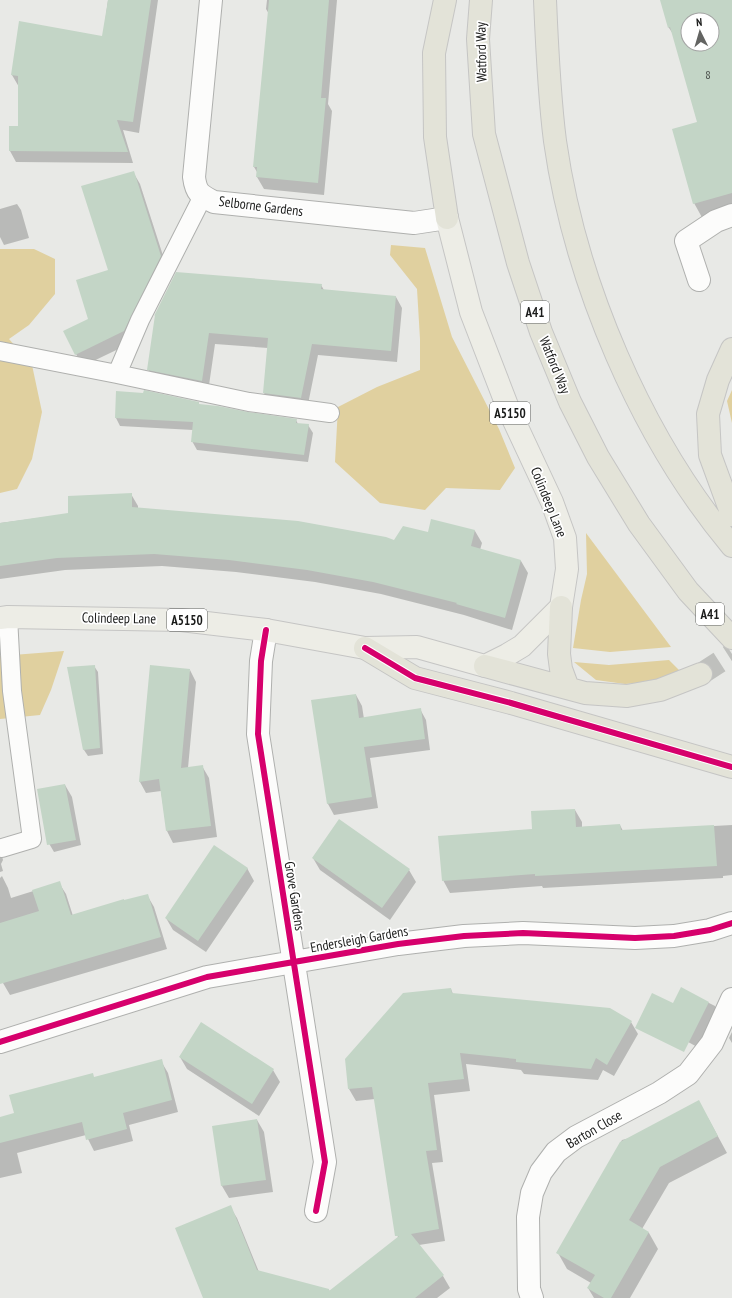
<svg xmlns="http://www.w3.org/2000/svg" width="732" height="1298" font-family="'PT Sans Narrow',sans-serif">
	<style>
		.green { fill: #e0d09f }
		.shadow { fill: #0003; fill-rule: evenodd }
		.building { fill: #c3d5c6; fill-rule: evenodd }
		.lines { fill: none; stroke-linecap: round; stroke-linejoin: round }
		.highway-tunnel { stroke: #bfc0bd; stroke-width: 22; stroke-dasharray: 22 11; stroke-linecap: butt }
		.lane-casing { stroke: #afb0ae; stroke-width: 20 }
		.street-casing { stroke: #afb0ae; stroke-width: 24 }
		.primary-casing { stroke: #c5c5c4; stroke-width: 24 }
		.highway-casing { stroke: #c5c5c4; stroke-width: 24 }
		.lane { stroke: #fcfcfb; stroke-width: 18 }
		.street { stroke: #fcfcfb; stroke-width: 22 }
		.primary { stroke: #edede6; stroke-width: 22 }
		.highway { stroke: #e3e3d8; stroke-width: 22 }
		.cycleway-casing { stroke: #fff; stroke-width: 8 }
		.cycleway { stroke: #d6006c; stroke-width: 6 }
		.labels { text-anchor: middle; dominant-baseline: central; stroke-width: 3.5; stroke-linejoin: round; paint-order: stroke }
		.number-label { font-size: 12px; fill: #454a46 }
		.shield { fill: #fff; stroke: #5f605f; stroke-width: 1 }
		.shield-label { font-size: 13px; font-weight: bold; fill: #1b1c1b }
		.street-label { font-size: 14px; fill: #1b1c1b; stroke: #fff }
	</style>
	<rect width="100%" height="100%" fill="#e8e9e6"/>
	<path class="green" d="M391 245 425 248 452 337 499 429 515 468 500 490 446 488 425 510 380 503 335 462 338 407 377 387 420 370V339L417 289 390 255Z
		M0 249H34L55 259V294L29 325 9 339 32 365 42 412 32 459 17 489 0 493Z
		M732 390V423L727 401Z
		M586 533 671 647 610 652 573 648 581 600 587 574Z
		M64 651 51 690 40 715 0 719V656Z
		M669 660 680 671 652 682 625 684 596 680 574 662 609 665Z"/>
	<path class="shadow" d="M108 0H158L139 133 123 130 133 163 16 162 10 151V127H19V87L12 75 20 22 103 37Z
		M267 0H337L328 104 332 111 324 195 264 189 257 177V172L254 167 269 14 266 9Z
		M661 0H732V213L704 221 694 203 698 123 673 34 669 28ZM688 20H712V44H688Z
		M133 172 140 184 167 268 131 343 83 366 76 354 109 271Z
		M17 204 21 210 29 238 4 245 0 237V209Z
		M321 285 324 290 396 297 402 308 397 362 318 355 307 409 271 404 264 393 268 348 215 344 208 392 154 381 148 369 156 318Z
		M116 418 296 420 298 424 308 425 313 433 308 462 197 450 192 441 193 430 120 426Z
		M131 494 138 506V509L395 542 429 533 475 531 482 543 480 550 521 561 528 573 512 630 464 615 381 594 315 582 236 572 162 566 65 570 0 579V523L69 514Z
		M94 666 98 672 103 754 88 756 84 750Z
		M190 670 196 682 188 768 202 766 209 778 217 837 173 843 167 831 161 791 146 793 140 782Z
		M356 695 362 706 364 719 420 709 426 720 430 750 370 758 378 808 334 815 328 804 312 701Z
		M65 785 72 797 81 845 54 852 47 840Z
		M575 810 582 822V827L620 825 623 831 732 825V875L723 876V878L543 888 542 886 450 893 443 880 533 830Z
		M0 848 3 860 1 864 3 871 0 872Z
		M313 858 409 870 416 882 390 920 320 870Z
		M247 868 254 881 206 952 173 930 166 918Z
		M2 876 8 888 11 898 59 883 66 894 73 916 147 895 154 907 167 949 10 995 3 983 0 972V878Z
		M451 989 453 994 631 1022 638 1034 614 1076 603 1070 598 1080 524 1074 521 1070 466 1064 470 1091 434 1095 443 1162 432 1163 445 1241 419 1245 443 1276 450 1288 437 1298H288L293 1281 331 1291 398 1238 375 1099 356 1101 349 1089Z
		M681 989 715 1006 722 1018 699 1048 672 1033Z
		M201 1024 273 1070 280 1082 259 1116 187 1069 180 1057Z
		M732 1032V1043L729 1038Z
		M161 1061 168 1073 178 1112 129 1125 133 1141 94 1151 86 1135 17 1153 22 1173 0 1178V1118L15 1114Z
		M708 1118 727 1153 669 1183 642 1229 649 1233 658 1249 630 1298H594L588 1288 591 1283 567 1269 558 1253 622 1140Z
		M257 1120 264 1132 273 1192 229 1198 222 1186 213 1127Z
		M230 1207 237 1218 259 1272 275 1298H206Z"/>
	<path class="building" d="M108 0H151L133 122 117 120 128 152 9 151V126H18V76L11 75 19 21 102 36Z
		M269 0H329L321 98H326L318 183 256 177 257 167H253Z
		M660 0H732V193L693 204 672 129 697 122 670 27 668 28ZM688 20H712V44H688Z
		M134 171 161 256 124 331 75 355 63 331 88 319 76 280 108 270 81 186Z
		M176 272 322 284 321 289 396 296 391 351 312 344 301 398 263 393 268 338 209 333 202 381 147 370 155 315 154 316Z
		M144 390 199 402V404L218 406 248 412 297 419 296 423 309 424 304 455 191 442 193 422 115 418 116 391 143 393Z
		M132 493V507L298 521 386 537 394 540 403 526 428 532 431 519 475 530 471 546 521 560 505 618 456 604 457 603 373 582 307 570 229 560 154 554 57 558 0 566V523L68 513V496Z
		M95 665 100 748 83 750 67 667Z
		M150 665 190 669 181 768 203 765 211 826 166 831 159 779 139 782Z
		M356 694 359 718 421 708 425 739 364 747 372 797 327 804 311 700Z
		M65 784 76 840 47 845 37 789Z
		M575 809 576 827 620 824 621 830 714 825 717 866 535 876V874L442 881 438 836 532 829 531 811Z
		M339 819 410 869 382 908 312 858Z
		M214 845 248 868 198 941 165 918Z
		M60 881 71 915 124 899V900L148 894 161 937 0 984V923L39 911 32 890Z
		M681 987 709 1002 684 1052 635 1028 652 993 673 1003Z
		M451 988 452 993 610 1008 632 1021 607 1065 596 1058 591 1069 516 1062V1059L460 1053 464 1079 428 1083 437 1150 426 1151 439 1229 411 1234 444 1275 415 1298H203L175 1228 231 1205 257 1270 329 1289V1291L399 1236H395L372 1087 348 1089 345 1059 403 993Z
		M201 1022 274 1069 252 1104 179 1057Z
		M162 1059 172 1100 123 1113 127 1129 86 1140 82 1122 0 1143V1117L14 1113 9 1095 93 1073 94 1077Z
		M699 1100 718 1136 660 1167 629 1220 649 1232 611 1298H604L587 1288 595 1275 556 1253 620 1142Z
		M257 1119 266 1180 221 1186 212 1126Z"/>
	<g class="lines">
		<path class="highway-tunnel" d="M701 674 732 654"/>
		<defs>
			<path id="lane" d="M203 196 140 320 117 374 249 402 330 413
				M0 351 117 374
				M2 848 32 839 12 691 8 617"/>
			<path id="street" d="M211 0 194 177C196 193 200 195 214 202L414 223 447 218
				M699 280 686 241 716 221 732 215
				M266 630 261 661 258 734 325 1162 316 1211
				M0 1042 207 977 398 944 464 936 523 933 635 938 674 936 710 930 732 923
				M532 1298 529 1289 528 1217 532 1193 541 1172 556 1152 576 1137 659 1093 688 1074 712 1043 732 999"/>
			<path id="primary" d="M0 618 8 617 181 620 266 630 365 648 417 647 485 666 507 655 522 646 561 607 567 569 565 538 552 502 508 408 471 312 447 218"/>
			<path id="highway" d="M445 0 434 53 435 137 447 218
				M481 0 478 39 484 134 518 263 541 332 570 402 598 457 639 524 688 591 732 638
				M545 0C547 47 549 95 555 141 575 282 641 437 732 546
				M732 349 718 380 708 414 710 455 732 515
				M561 607 559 654 561 669 568 688
				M365 648 415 678 511 703 732 767
				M485 666 585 693 627 696 660 690 701 674"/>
		</defs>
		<use href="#lane" class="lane-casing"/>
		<use href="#street" class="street-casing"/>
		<use href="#primary" class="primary-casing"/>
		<use href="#highway" class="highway-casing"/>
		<use href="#lane" class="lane"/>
		<use href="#street" class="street"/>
		<use href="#primary" class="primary"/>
		<use href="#highway" class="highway"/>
		<defs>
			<path id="cycleway" d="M266 630 261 661 258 734 325 1162 316 1211
				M365 648 415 678 511 703 732 767
				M0 1042 207 977 398 944 464 936 523 933 635 938 674 936 710 930 732 923"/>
		</defs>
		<use href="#cycleway" class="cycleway-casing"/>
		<use href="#cycleway" class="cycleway"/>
	</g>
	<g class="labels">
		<g class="number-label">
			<text x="708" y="74">8</text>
		</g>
		<g class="shield">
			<rect x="521" y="301" width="28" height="22" rx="3"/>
			<rect x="490" y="402" width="40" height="22" rx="3"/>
			<rect x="696" y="603" width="28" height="22" rx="3"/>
			<rect x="167" y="609" width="40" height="22" rx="3"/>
		</g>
		<g class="shield-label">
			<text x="535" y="312">A41</text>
			<text x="510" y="413">A5150</text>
			<text x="710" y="614">A41</text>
			<text x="187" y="620">A5150</text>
		</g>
		<g class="street-label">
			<text transform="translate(481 52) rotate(-91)">Watford Way</text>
			<text transform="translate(261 206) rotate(7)">Selborne Gardens</text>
			<text transform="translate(555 365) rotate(68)">Watford Way</text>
			<text transform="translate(549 502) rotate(68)">Colindeep Lane</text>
			<text transform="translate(119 618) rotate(1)">Colindeep Lane</text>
			<text transform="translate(295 896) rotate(81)">Grove Gardens</text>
			<text transform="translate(359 939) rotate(-10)">Endersleigh Gardens</text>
			<text transform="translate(594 1129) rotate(-30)">Barton Close</text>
		</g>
	</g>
	<g transform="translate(700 32) rotate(355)"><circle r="19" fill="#ffffff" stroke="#a4a4a4"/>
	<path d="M0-3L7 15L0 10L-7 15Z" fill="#636462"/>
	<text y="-6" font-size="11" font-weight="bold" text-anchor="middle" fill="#1b1c1b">N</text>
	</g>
</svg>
